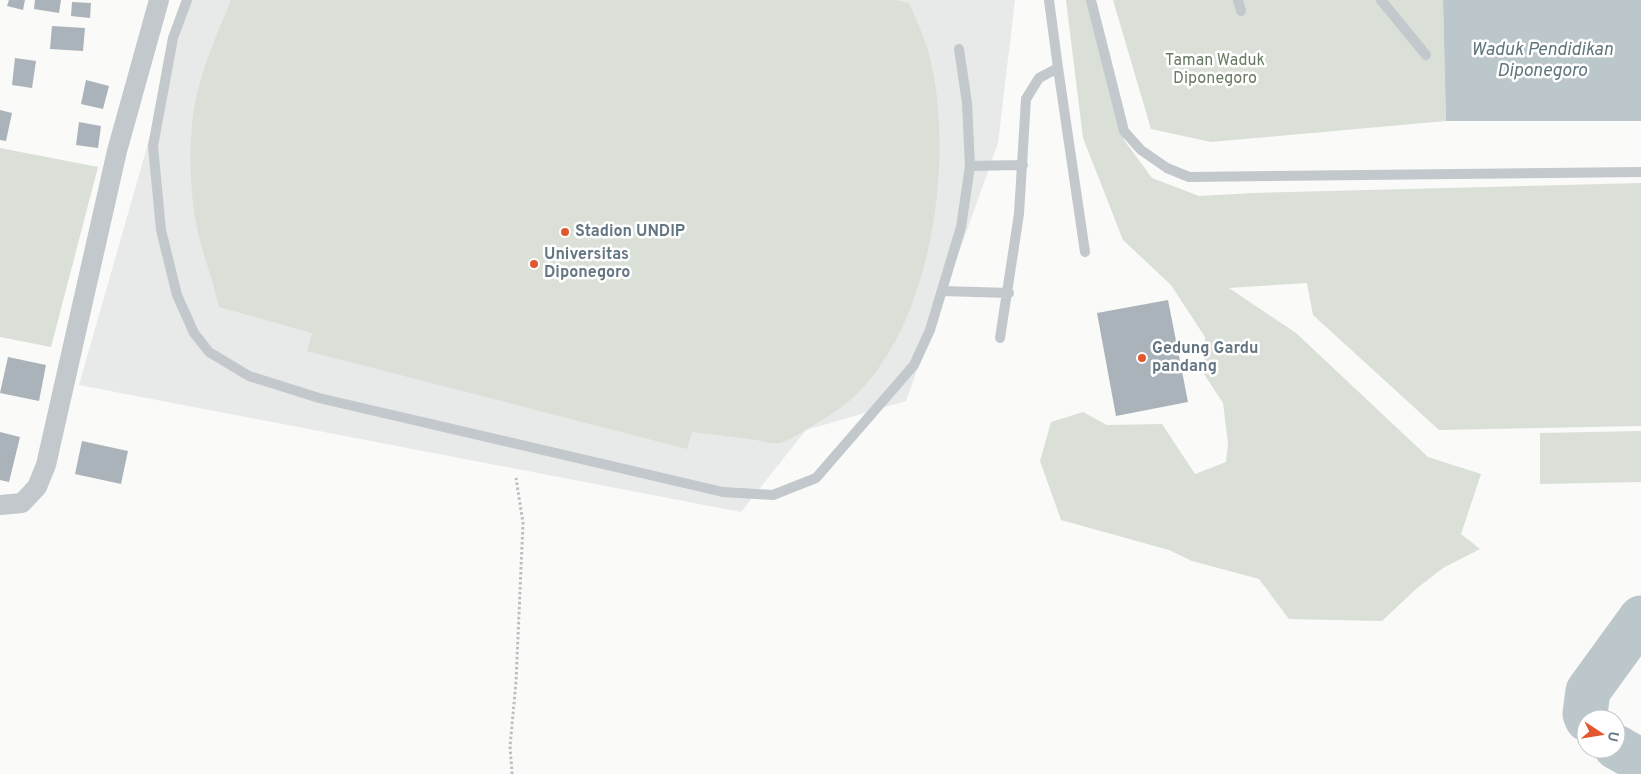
<svg xmlns="http://www.w3.org/2000/svg" width="1641" height="774" font-family="Overpass,sans-serif">
	<style>
		.built { fill: #e8e9e9 }
		.green { fill: #dadfd7 }
		.water { fill: #bbc7cb }
		.lines { fill: none; stroke-linecap: round; stroke-linejoin: round }
		.river { stroke: #bbc7cb; stroke-width: 45 }
		.building { fill: #aab3b9 }
		.path { stroke: #bbbfc2; stroke-width: 3; stroke-dasharray: 2.5 2.5; stroke-linecap: butt }
		.lane { stroke: #c3c8cc; stroke-width: 10 }
		.street { stroke: #c3c8cc; stroke-width: 20 }
		.poi-dot { fill: #e4572e; stroke: #fff; stroke-width: 2 }
		.labels { text-anchor: middle; dominant-baseline: central; stroke-width: 5; stroke-linejoin: round; paint-order: stroke }
		.park-label { font-size: 16px; fill: #687a64; stroke: #fff }
		.poi-label { font-size: 16px; font-weight: bold; fill: #657683; stroke: #fff; text-anchor: start }
		.water-label { font-size: 18px; font-style: italic; fill: #60757c; stroke: #fff }
	</style>
	<rect width="100%" height="100%" fill="#fafaf8"/>
	<path class="built" d="M189 0H1015L998 143 906 401 806 430 741 512 79 385Z"/>
	<path class="green" d="M231 0H896L909 3C918 24 928 45 932 67 955 174 927 363 822 420 811 426 789 442 778 443 771 444 762 441 756 440 734 437 713 434 692 432L687 449 307 351 312 333 219 307C212 274 198 244 194 211 190 180 189 147 193 116 198 76 216 37 231 0Z
		M1066 0H1087L1124 140 1152 178 1199 196 1253 193 1641 183V426L1439 430 1313 315 1307 283 1229 288 1296 333 1428 457 1481 474 1461 534 1480 549 1443 568 1416 589 1382 621 1289 619 1259 579 1192 561 1169 550 1061 520 1040 461 1051 422 1083 412 1107 425 1162 424 1195 474 1226 462 1228 443 1223 403 1204 374 1205 337 1171 285 1123 240 1083 138Z
		M1113 0H1443L1446 121 1211 142 1151 129Z
		M0 148 98 167 51 347 0 337Z
		M1641 431V482L1540 484V433Z"/>
	<path class="water" d="M1443 0H1641V121H1446Z"/>
	<g class="lines">
		<path class="river" d="M1587 719 1585 714 1588 691 1641 618
			M1616 747 1641 761"/>
	</g>
	<path class="building" d="M9 0H25L23 10 7 6Z
		M35 0H61L59 13 34 9Z
		M72 2 91 3 90 18 71 16Z
		M52 26 85 28 83 51 50 49Z
		M15 58 36 61 32 88 12 85Z
		M86 80 109 86 103 109 81 104Z
		M0 110 12 113 6 141 0 140Z
		M79 122 101 126 98 148 76 145Z
		M1168 300 1188 402 1116 416 1097 313Z
		M8 357 46 365 39 401 0 393Z
		M0 432 20 437 9 482 0 480Z
		M82 441 128 451 121 484 75 474Z"/>
	<g class="lines">
		<path class="path" d="M512 774 510 746 516 682 523 523 516 478"/>
		<path class="lane" d="M187 0 173 38 153 146 161 230 177 295 194 333 209 352 249 376 319 398 723 492 773 495 816 478 914 365 930 330 961 227 970 166 967 103 959 49
			M1091 0 1124 131 1141 150 1167 168 1189 177 1641 172
			M1238 0 1241 11
			M1381 0 1426 55
			M1058 68 1085 252
			M970 166 1023 165
			M942 291 1009 293
			M1000 338 1019 214 1026 99 1039 78 1058 68 1049 0"/>
		<path class="street" d="M0 505 22 503 37 487 46 465 117 151 159 0"/>
	</g>
	<g class="poi-dot">
		<circle cx="565" cy="232" r="5"/>
		<circle cx="534" cy="264" r="5"/>
		<circle cx="1142" cy="358" r="5"/>
	</g>
	<g class="labels">
		<g class="park-label">
			<text x="1215" y="61">Taman Waduk<tspan x="1215" dy="18">Diponegoro</tspan></text>
		</g>
		<g class="poi-label">
			<text x="575" y="232">Stadion UNDIP</text>
			<text x="544" y="255">Universitas<tspan x="544" dy="18">Diponegoro</tspan></text>
			<text x="1152" y="349">Gedung Gardu<tspan x="1152" dy="18">pandang</tspan></text>
		</g>
		<g class="water-label">
			<text x="1542" y="50">Waduk Pendidikan<tspan x="1542" dy="21">Diponegoro</tspan></text>
		</g>
	</g>
	<g transform="translate(1601 734) rotate(102)"><circle r="24" fill="#ffffff" stroke="#c1c8cd"/>
	<path d="M0-4L9 19L0 12L-9 19Z" fill="#e4572e"/>
	<text y="-8" font-size="14" font-weight="bold" text-anchor="middle" fill="#657683">U</text>
	</g>
</svg>
